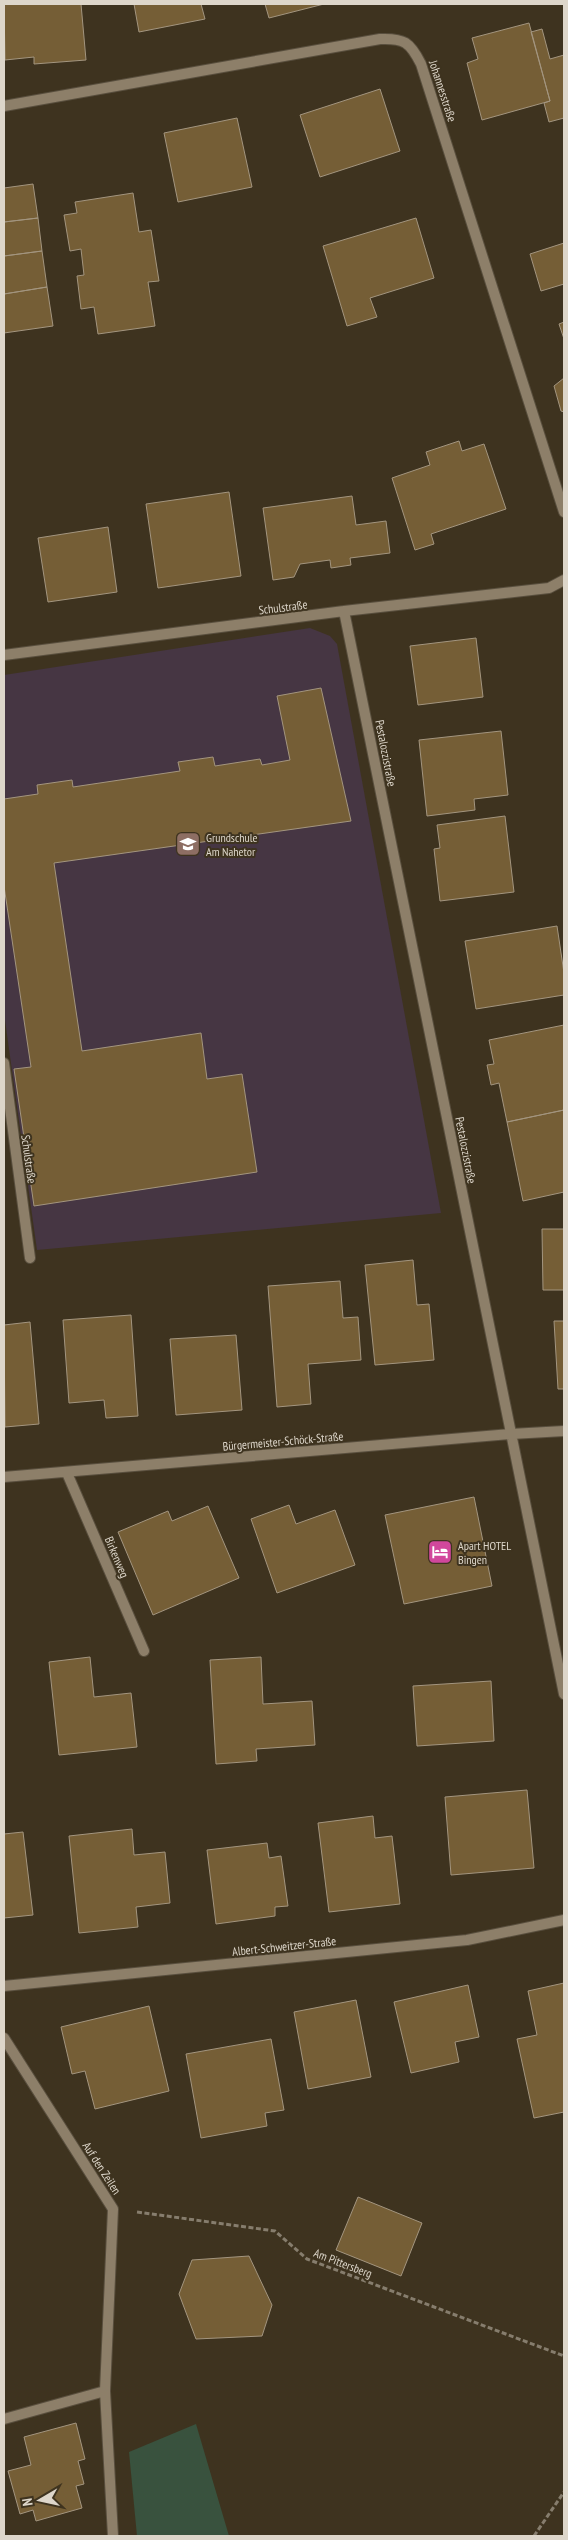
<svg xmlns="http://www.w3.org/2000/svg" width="568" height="2540" font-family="'PT Sans Narrow',sans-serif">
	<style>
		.education { fill: #463643 }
		.green { fill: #39523e }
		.building { fill: #755e36; stroke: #a3957f }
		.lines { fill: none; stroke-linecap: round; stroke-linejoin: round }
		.lane-casing { stroke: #594f3e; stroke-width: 12 }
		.street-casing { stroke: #594f3e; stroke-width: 12 }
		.path { stroke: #867d6d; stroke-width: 3; stroke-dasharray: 5 2.5; stroke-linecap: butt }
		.lane { stroke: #8d7f69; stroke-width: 10 }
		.street { stroke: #8d7f69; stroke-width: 10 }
		.labels { text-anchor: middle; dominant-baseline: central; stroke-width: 4; stroke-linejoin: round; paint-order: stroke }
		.street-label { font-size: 12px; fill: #ddd6ca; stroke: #3e331f }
		.poi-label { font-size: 12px; fill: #ddd6ca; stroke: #3e331f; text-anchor: start }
	</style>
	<rect width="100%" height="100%" fill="#3e331f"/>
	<path class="education" d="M310 628 330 636 337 644 441 1213 37 1250 4 1013V675Z"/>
	<path class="green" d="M196 2424 229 2536H137L129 2452Z"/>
	<path class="building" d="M4 4H81L86 60 34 64V57L5 60Z
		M134 4H201L205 19 139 32Z
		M265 4H324L269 18Z
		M529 23 550 101 482 120 467 63 478 59 472 38Z
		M542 29 550 59 564 55V118L549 122 544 103 550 101 531 32Z
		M380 89 400 151 320 177 300 115Z
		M237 118 252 187 178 202 164 133Z
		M33 184 38 218 4 222V188Z
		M133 193 139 232 151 230 159 281 148 282 155 326 98 334 94 307 81 309 77 276 84 275 81 249 70 251 64 215 77 213 75 202Z
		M38 218 42 251 4 256V222Z
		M416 218 434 278 370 298 377 317 347 326 323 246Z
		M564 243V284L541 291 530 254Z
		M42 251 47 287 4 294V256Z
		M47 287 53 326 4 333V294Z
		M564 322V339L559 324Z
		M564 378V412L561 411 554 386Z
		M459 441 462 451 484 444 506 509 431 534 434 544 415 550 392 478 430 465 426 452Z
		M229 492 241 576 158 588 146 504Z
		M352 496 356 525 386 521 390 553 350 558 351 565 331 568 330 560 300 564 294 577 273 580 263 508Z
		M108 527 117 592 48 602 38 538Z
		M476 638 483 697 418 705 410 646Z
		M321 688 351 821 54 863 82 1051 201 1033 207 1079 242 1074 257 1172 34 1206 14 1069 31 1067 4 886V799L38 794 37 785 72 780 73 787 180 771 178 762 213 757 215 766 260 759 262 765 290 760 277 696Z
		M501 731 508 795 474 799 475 810 427 816 419 740Z
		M505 816 514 892 440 901 434 849 440 848 437 825Z
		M557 926 564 973V995L476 1009 465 941Z
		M564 1025V1110L507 1122 499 1083 491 1085 487 1065 494 1064 489 1040Z
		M564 1110V1192L523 1201 507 1122Z
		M542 1229H564V1290H543Z
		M413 1260 417 1305 429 1304 434 1360 375 1365 365 1265Z
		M340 1281 343 1318 358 1317 361 1360 308 1364 311 1404 277 1407 268 1286Z
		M131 1315 138 1416 106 1418 104 1400 69 1403 63 1320Z
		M554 1321H564V1389H558Z
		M30 1322 39 1424 5 1427 4 1325Z
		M236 1335 242 1410 176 1415 170 1339Z
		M474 1497 492 1586 404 1604 385 1515Z
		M289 1505 296 1524 335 1510 355 1565 277 1593 251 1519Z
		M208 1506 239 1578 153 1615 118 1532 168 1511 172 1521Z
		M90 1657 94 1697 131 1693 137 1747 59 1755 49 1662Z
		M261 1657 263 1704 312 1701 315 1745 256 1749 257 1761 216 1764 210 1660Z
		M491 1681 494 1741 417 1746 413 1686Z
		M527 1790 534 1868 451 1875 445 1797Z
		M373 1816 375 1838 392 1836 400 1904 329 1912 318 1823Z
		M132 1829 134 1855 165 1852 170 1903 136 1907 138 1927 79 1933 69 1836Z
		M23 1832 33 1915 4 1918V1834Z
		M267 1843 269 1858 281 1856 288 1906 275 1907V1916L216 1924 207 1850Z
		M564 1983V2112L534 2118 517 2039 537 2035 528 1991Z
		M468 1985 479 2037 455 2042 459 2062 411 2073 394 2002Z
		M356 2000 371 2077 308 2089 294 2012Z
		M149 2006 169 2091 95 2109 85 2071 72 2074 61 2027Z
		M271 2039 284 2110 265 2113 267 2126 201 2138 186 2054Z
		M358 2197 422 2223 401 2276 336 2250Z
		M249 2256 272 2305 262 2336 196 2339 179 2294 192 2260Z
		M76 2423 85 2459 78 2461 84 2484 76 2486 82 2508 36 2521 33 2510 20 2514 8 2471 31 2465 24 2437Z"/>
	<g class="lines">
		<defs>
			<path id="lane" d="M4 1063 30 1258"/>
			<path id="street" d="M4 106 380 39C404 38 410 42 421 64L564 512
				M344 611 564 1694
				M4 655 344 611 549 588 564 580
				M67 1473 144 1651
				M4 1477 511 1434 564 1431
				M4 1986 467 1940 564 1920
				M4 2038 113 2209 105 2391 113 2536
				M4 2419 105 2391"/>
		</defs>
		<use href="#lane" class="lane-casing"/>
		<use href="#street" class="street-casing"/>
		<path class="path" d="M137 2212 275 2231 307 2259 564 2356
			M534 2536 564 2492"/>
		<use href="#lane" class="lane"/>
		<use href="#street" class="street"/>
	</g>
	<defs>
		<symbol id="school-square" viewBox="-11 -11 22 22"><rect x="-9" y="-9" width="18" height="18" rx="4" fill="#8d6e63" stroke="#3e331f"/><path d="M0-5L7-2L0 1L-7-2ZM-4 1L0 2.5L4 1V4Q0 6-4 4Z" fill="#fff"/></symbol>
		<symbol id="hotel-square" viewBox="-11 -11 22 22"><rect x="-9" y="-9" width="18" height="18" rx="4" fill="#d1479c" stroke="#3e331f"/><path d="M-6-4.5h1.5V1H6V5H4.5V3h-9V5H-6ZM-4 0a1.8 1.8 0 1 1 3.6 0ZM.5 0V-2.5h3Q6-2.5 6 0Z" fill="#fff"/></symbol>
	</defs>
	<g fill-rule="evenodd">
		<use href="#school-square" x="174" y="830" width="28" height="28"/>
		<use href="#hotel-square" x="426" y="1538" width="28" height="28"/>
	</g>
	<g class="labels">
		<g class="street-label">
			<text transform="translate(443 91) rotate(72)">Johannesstraße</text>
			<text transform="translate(283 607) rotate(-7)">Schulstraße</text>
			<text transform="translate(386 753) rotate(79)">Pestalozzistraße</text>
			<text transform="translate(466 1150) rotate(79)">Pestalozzistraße</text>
			<text transform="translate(29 1159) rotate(82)">Schulstraße</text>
			<text transform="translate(283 1441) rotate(-5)">Bürgermeister-Schöck-Straße</text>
			<text transform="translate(117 1557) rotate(67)">Birkenweg</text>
			<text transform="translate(284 1946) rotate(-6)">Albert-Schweitzer-Straße</text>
			<text transform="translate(102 2168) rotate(57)">Auf den Zeilen</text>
			<text transform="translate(343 2263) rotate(21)">Am Pittersberg</text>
		</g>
		<g class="poi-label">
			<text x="206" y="837">Grundschule<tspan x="206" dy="14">Am Nahetor</tspan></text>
			<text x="458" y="1545">Apart HOTEL<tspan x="458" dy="14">Bingen</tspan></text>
		</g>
	</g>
	<rect width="568" height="2540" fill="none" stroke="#ddd6ca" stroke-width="10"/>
	<g transform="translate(40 2500) rotate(261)" stroke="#3e331f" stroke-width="4" paint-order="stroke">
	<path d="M0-4L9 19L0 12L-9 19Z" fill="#ddd6ca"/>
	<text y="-8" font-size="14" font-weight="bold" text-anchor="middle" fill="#ddd6ca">N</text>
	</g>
</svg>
